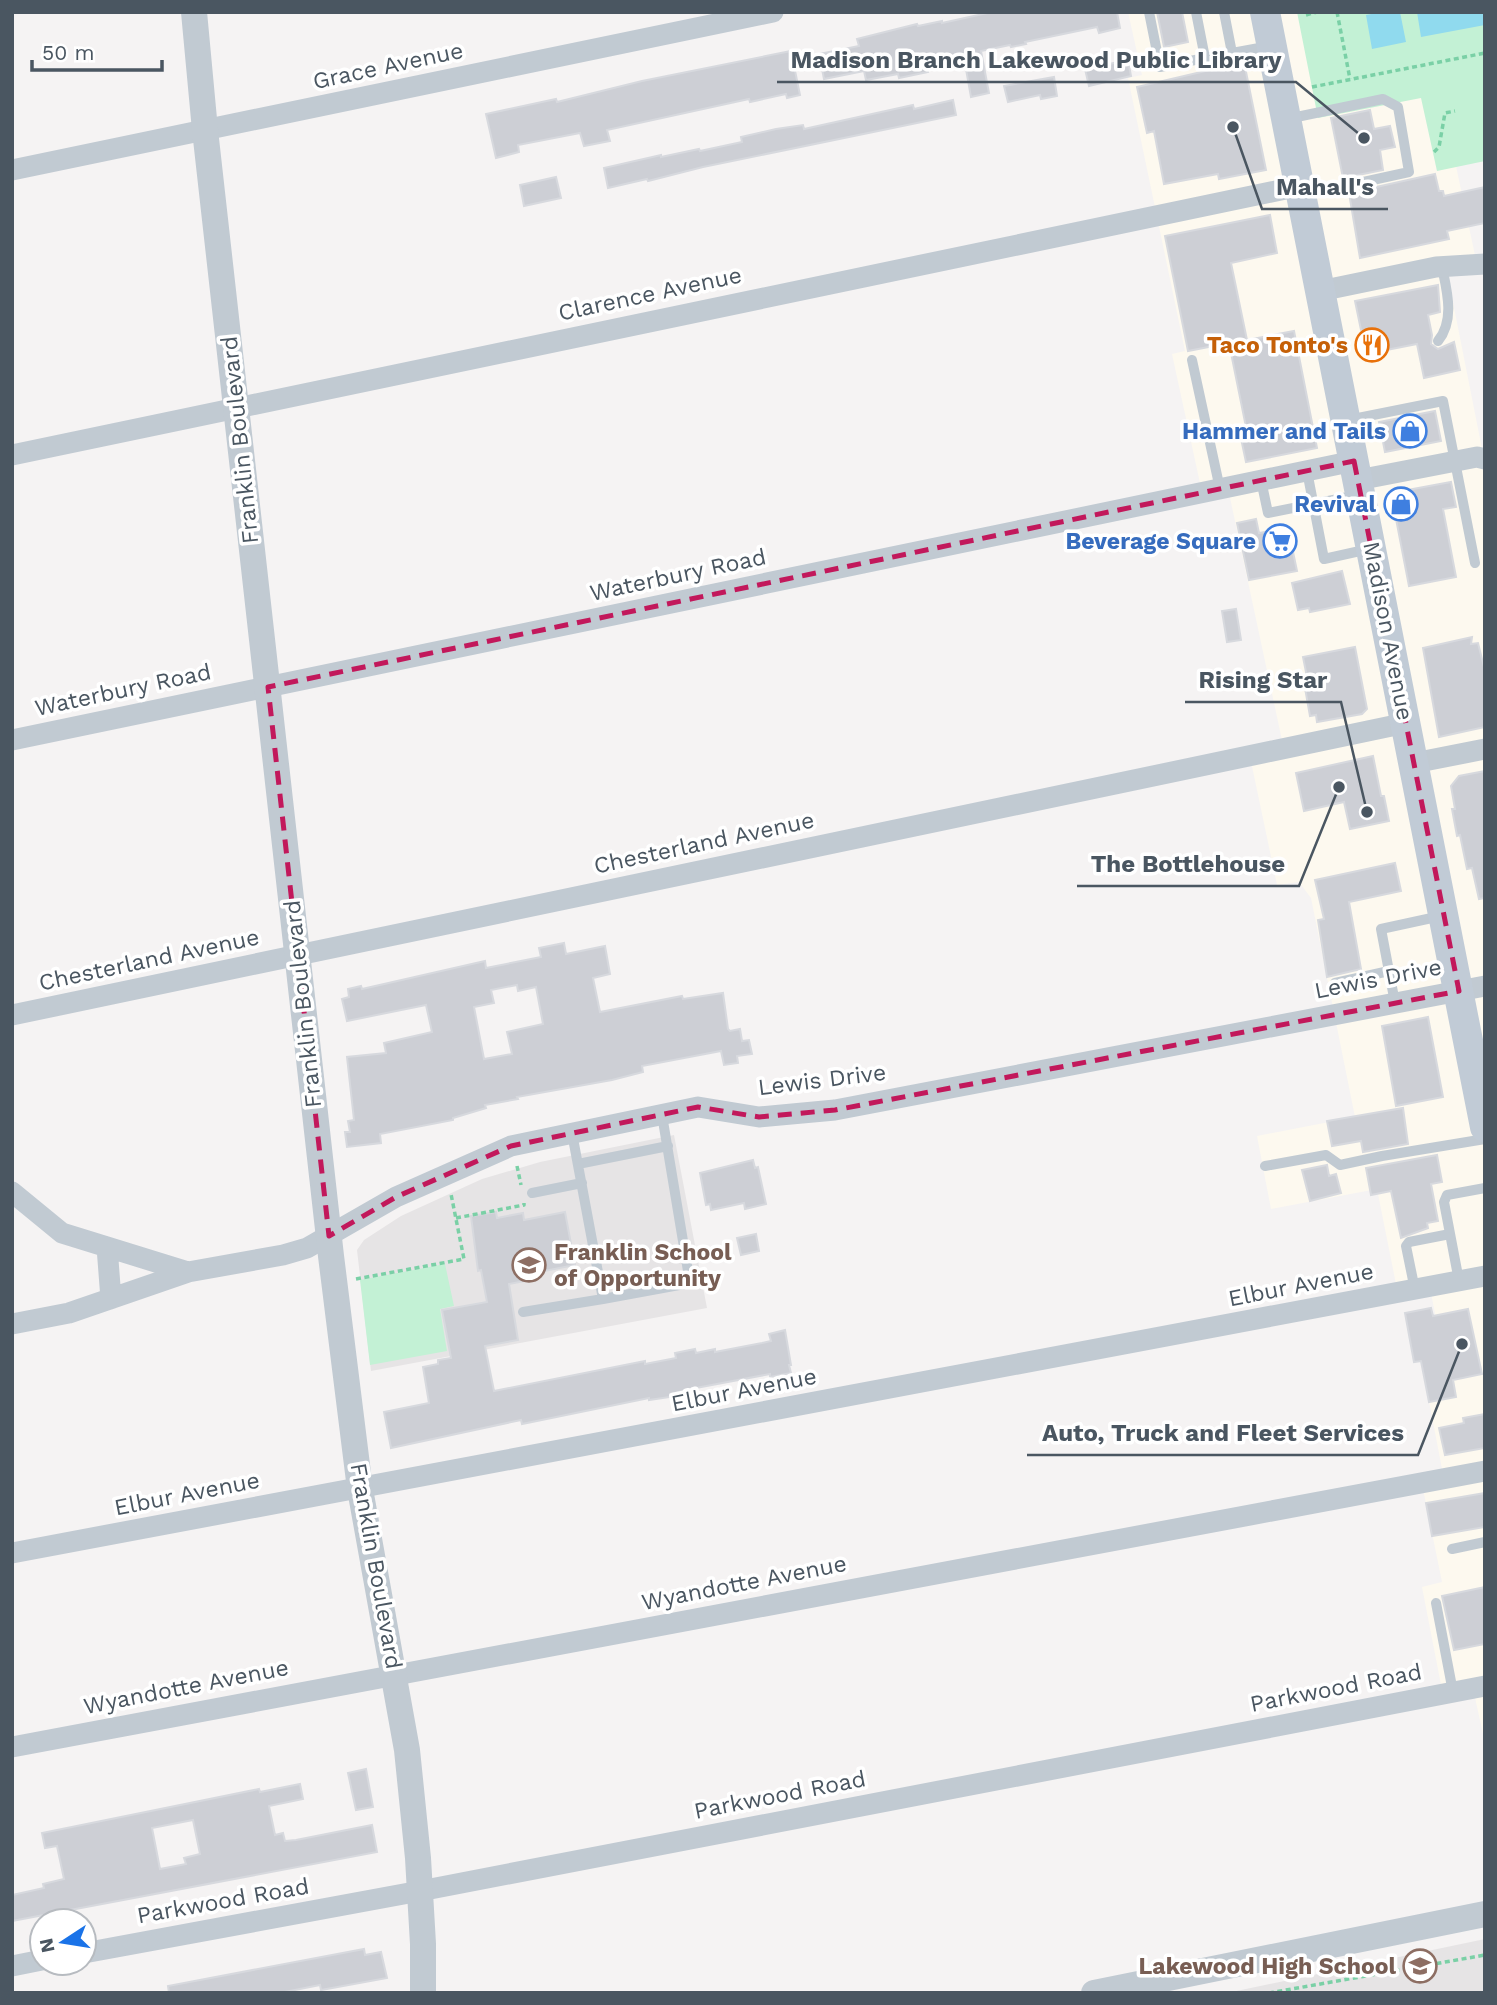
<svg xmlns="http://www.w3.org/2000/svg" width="1497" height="2005" font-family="'Work Sans',sans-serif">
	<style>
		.commercial { fill: #fdf9ef }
		.education { fill: #e6e4e5 }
		.green { fill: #c3f1d5 }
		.water { fill: #90daee }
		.building { fill: #cdcfd5; stroke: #d7d9de; stroke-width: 2; fill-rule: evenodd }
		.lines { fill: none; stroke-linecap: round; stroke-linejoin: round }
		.path { stroke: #7ad0a6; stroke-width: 3.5; stroke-dasharray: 5 3.5; stroke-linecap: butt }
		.service { stroke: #c1cad2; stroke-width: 10 }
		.minor { stroke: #c1cad2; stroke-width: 21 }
		.tertiary { stroke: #c1cad2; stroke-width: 26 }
		.secondary { stroke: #c1cbd6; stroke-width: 30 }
		.marked { fill: none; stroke: #c2185b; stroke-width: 5; stroke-dasharray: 14 9; stroke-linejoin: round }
		.labels { text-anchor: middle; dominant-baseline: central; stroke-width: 7; stroke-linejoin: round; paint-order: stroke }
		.street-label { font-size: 23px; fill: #4a5661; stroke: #fff }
		.food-label { font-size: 23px; font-weight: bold; fill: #c56008; stroke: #fff; text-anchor: end }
		.shop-label { font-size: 23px; font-weight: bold; fill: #366cbe; stroke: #fff; text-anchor: end }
		.education-label { font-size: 23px; font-weight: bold; fill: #785e54; stroke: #fff; text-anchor: start }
		.leader { fill: none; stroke: #4a5661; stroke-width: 2.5 }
		.callout-dot { fill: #4a5661; stroke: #fff; stroke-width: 2.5 }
		.callout-label { font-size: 24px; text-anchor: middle; font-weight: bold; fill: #4a5661; stroke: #fff; stroke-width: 7; stroke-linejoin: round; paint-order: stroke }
	</style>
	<rect width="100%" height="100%" fill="#f5f3f3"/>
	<path class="commercial" d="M1128 12H1297L1422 98 1437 171 1456 166 1476 260 1445 262 1485 464V1743L1472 1684 1442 1690 1422 1587 1442 1582 1421 1479 1443 1474 1422 1365 1444 1359 1429 1283 1397 1289 1377 1189 1271 1209 1257 1136 1355 1117 1311 898 1299 882 1277 885 1249 752 1283 745 1229 493 1203 497 1172 354 1185 351 1128 78 1142 75Z"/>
	<path class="education" d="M674 1135 707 1308 371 1371 357 1250 364 1240 401 1216 482 1179 540 1162Z
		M1485 1939V1993H1227Z"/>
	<path class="green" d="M1297 12H1485V161L1437 171 1421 98 1318 118Z
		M445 1264 454 1306 440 1309 447 1351 370 1365 360 1280Z"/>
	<path class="water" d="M1382 12H1400L1406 42 1372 49 1366 15Z
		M1417 12H1485V25L1421 37Z"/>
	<path class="building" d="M992 12H1117L1120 28 1099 33 1097 27 1025 42 1026 44 1011 47 1010 45 981 51 989 93 971 97 964 58 927 66 928 72 899 78 898 74 866 80 864 71 824 79 819 54 859 46 857 39 917 24 918 26 942 21V23Z
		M1157 12H1182L1188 42 1164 47Z
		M791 51 800 95 787 98 786 94 750 102 749 99 607 130 610 141 584 146 580 133 518 145 519 152 496 158 486 114 556 99 557 102 642 81Z
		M1128 60 1131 76 1089 86 1085 69Z
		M1244 62 1266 170 1219 179 1218 174 1164 184 1154 131 1147 133 1137 87Z
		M1054 77 1057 96 1041 99 1040 95 1008 102 1004 86Z
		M953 100 956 115 703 167 648 181 647 179 608 188 604 168 661 155V157L699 149 700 151 742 142 741 137 776 129 803 125 804 129 913 105 914 109Z
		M1370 110 1374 129 1390 126 1395 147 1380 150 1383 170 1343 178 1331 118Z
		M1435 174 1439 191H1443L1444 196 1485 187V223L1447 231 1449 239 1360 258 1349 193Z
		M556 177 561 198 524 206 520 185Z
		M1270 215 1277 253 1231 263 1247 340 1294 331 1317 448 1246 462 1239 429 1246 427 1229 343 1188 351 1165 236Z
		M1438 285 1440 312 1428 315 1432 335 1431 344 1438 349 1454 342 1460 370 1424 378 1417 344 1366 354 1355 301Z
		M1435 411 1441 441 1385 452 1379 422Z
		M1451 482 1456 507 1443 509 1456 577 1409 586 1391 493Z
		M1256 519 1259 533 1288 528 1297 571 1249 580 1237 523Z
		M1342 571 1350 604 1310 612 1309 608 1298 610 1292 583Z
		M1236 609 1241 640 1227 642 1222 611Z
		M1472 637 1471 644 1478 643 1485 671V727L1439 737 1423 648Z
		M1355 647 1367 709 1362 714 1317 722 1316 715 1310 716 1305 688 1309 687 1303 657Z
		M1373 756 1381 796H1384L1389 821 1350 829 1344 802 1304 811 1296 773Z
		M1485 771V898L1479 899 1472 868 1467 869 1460 835 1457 836 1452 809H1455L1451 786 1459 776Z
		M1395 863 1401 891 1349 902 1361 969 1327 977 1318 920 1324 919 1315 880Z
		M564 943 566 954 605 946 610 974 593 978 600 1012 682 996 683 999 723 993 728 1029 730 1031 740 1029 742 1041 749 1040 752 1054 737 1056 738 1063 724 1065 721 1051 642 1066 643 1072 612 1080 517 1097 518 1099 485 1105 486 1108 453 1118V1120L380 1134 381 1143 347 1147 345 1132H350L348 1121 354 1120 347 1057 386 1053 384 1043 432 1032 426 1005 347 1021 342 999 349 997 348 989 361 986 362 989 485 961 486 968 541 957 539 948ZM517 985 518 991 536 987 543 1024 507 1032 512 1054 484 1059 474 1007 494 1003 491 990Z
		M1428 1017 1443 1097 1396 1106 1382 1026Z
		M1403 1108 1408 1144 1363 1152 1361 1141 1332 1146 1327 1121Z
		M1437 1155 1442 1182 1431 1184 1438 1221 1427 1223 1428 1228 1401 1238 1391 1191 1371 1195 1366 1168Z
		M753 1160 755 1168 758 1167 766 1204 745 1209 744 1203 711 1210 710 1204 706 1205 700 1173Z
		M1327 1165 1329 1176 1336 1174 1341 1193 1310 1201 1302 1170Z
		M496 1212 497 1218 523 1213 524 1220 565 1212 575 1265 534 1273 535 1279 509 1284 518 1340 485 1346 494 1391 645 1361V1364L676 1358 675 1353 695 1349 696 1353 715 1349V1352L762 1343 771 1341 769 1334 785 1330 791 1365H789L791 1373 770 1377V1374L696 1388 670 1394V1397L649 1400V1398L522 1424 521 1420 391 1448 384 1412 429 1403 423 1367 438 1364V1360L451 1358 442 1310 487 1302 481 1270 478 1271 471 1216Z
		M756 1234 759 1251 741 1255 737 1238Z
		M1431 1308 1433 1316 1468 1309 1482 1374 1453 1380 1456 1397 1429 1402 1421 1361 1414 1362 1405 1313Z
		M1485 1414V1448L1445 1455 1439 1428 1464 1423 1463 1418Z
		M1485 1493V1527L1432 1536 1426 1503Z
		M1485 1587V1644L1454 1650 1442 1596Z
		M366 1769 373 1807 356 1810 348 1773Z
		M300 1784 303 1799 269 1806 275 1835 283 1833 285 1841 296 1840 372 1825 377 1852 12 1921V1895L44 1888 43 1884 64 1879 57 1846 45 1848 42 1833 259 1789 260 1792ZM193 1820 200 1854 184 1858 186 1864 160 1869 152 1828Z
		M364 1949 365 1955 381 1952 387 1978 321 1990 320 1985 280 1993H169L168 1986Z"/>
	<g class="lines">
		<path class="path" d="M1337 12 1350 79
			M1306 15 1317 12
			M1312 87 1485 53
			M1434 152 1439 147 1445 113 1455 111
			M517 1166 521 1185
			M456 1218 524 1205V1203
			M356 1279 464 1259 451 1194
			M1269 1993 1485 1955"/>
		<path class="service" d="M1149 12 1160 67 1205 58
			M1196 12 1205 58 1270 46
			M1224 12 1232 53
			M1287 119 1383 99 1398 107 1409 172 1304 195
			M1438 341C1455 320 1447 291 1442 267
			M1192 360 1220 489
			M1348 420 1443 401 1475 563
			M1307 471 1324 559 1369 549
			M1261 480 1268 513 1358 495
			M1335 983 1389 971
			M1395 1003 1381 929 1441 916
			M572 1133 603 1299 690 1283 662 1115
			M578 1164 668 1146
			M1265 1166 1326 1155 1340 1165 1382 1156 1485 1139
			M532 1193 582 1183
			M1459 1281 1444 1202 1447 1195 1485 1188
			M1415 1290 1406 1246 1409 1242 1450 1234
			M523 1312 603 1299
			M1452 1549 1485 1542
			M1436 1603 1453 1692"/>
		<path class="minor" d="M12 170 773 12
			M1320 291 1436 267 1485 264
			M12 455 1300 186
			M1358 480 1477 457 1485 459
			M12 740 1354 461
			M1414 763 1485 749
			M12 1015 1406 723
			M12 1192 62 1233 188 1272 283 1255 307 1248 396 1197 511 1146 698 1107 759 1117 835 1110 1485 986
			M107 1247 111 1299
			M12 1324 69 1313 188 1272
			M12 1553 1485 1276
			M12 1747 1485 1471
			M84 1953 420 1891 1485 1686
			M12 1966 42 1960"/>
		<path class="tertiary" d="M194 12 205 130 331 1256 360 1489 407 1750 418 1858 423 1944V1993
			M1094 1993 1485 1914"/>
		<path class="secondary" d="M1265 12 1485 1127"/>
	</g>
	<path class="marked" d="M1354 461 1459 991 835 1110 759 1117 698 1107 511 1146 396 1197 329 1236 268 687Z"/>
	<defs>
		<symbol id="restaurant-ring" viewBox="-11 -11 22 22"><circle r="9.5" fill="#fff" stroke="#e8710a" stroke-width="1.5"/><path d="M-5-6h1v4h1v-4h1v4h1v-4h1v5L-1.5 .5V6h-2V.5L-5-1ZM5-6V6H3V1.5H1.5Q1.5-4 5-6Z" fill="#e8710a"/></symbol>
		<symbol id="shop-ring" viewBox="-11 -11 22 22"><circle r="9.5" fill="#fff" stroke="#3f7fe0" stroke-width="1.5"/><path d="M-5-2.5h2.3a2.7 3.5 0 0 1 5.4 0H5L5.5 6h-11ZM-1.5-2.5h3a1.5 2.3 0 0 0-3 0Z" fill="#3f7fe0"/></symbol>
		<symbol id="supermarket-ring" viewBox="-11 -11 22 22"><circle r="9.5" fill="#fff" stroke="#3f7fe0" stroke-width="1.5"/><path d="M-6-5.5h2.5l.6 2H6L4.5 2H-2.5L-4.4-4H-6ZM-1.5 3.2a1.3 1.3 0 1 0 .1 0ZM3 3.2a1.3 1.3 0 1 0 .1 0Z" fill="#3f7fe0"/></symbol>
		<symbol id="school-ring" viewBox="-11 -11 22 22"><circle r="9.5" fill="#fff" stroke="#8d6e63" stroke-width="1.5"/><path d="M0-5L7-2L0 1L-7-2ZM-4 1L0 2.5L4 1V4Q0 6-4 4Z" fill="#8d6e63"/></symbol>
	</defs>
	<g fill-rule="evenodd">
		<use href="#restaurant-ring" x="1353" y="326" width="38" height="38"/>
		<use href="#shop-ring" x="1391" y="412" width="38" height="38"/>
		<use href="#shop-ring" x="1382" y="485" width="38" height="38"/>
		<use href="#supermarket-ring" x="1261" y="522" width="38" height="38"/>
		<use href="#school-ring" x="510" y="1246" width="38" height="38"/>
		<use href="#school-ring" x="1401" y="1947" width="38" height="38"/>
	</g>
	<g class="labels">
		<g class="street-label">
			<text transform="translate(388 66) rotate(-12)">Grace Avenue</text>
			<text transform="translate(650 294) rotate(-12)">Clarence Avenue</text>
			<text transform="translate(240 440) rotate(-96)">Franklin Boulevard</text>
			<text transform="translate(678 575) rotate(-12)">Waterbury Road</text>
			<text transform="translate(1388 631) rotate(79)">Madison Avenue</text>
			<text transform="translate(123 690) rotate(-12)">Waterbury Road</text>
			<text transform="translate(704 843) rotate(-12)">Chesterland Avenue</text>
			<text transform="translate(149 960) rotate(-12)">Chesterland Avenue</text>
			<text transform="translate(1378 979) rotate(-11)">Lewis Drive</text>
			<text transform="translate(303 1004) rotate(-96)">Franklin Boulevard</text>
			<text transform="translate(822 1080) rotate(-7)">Lewis Drive</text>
			<text transform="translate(1301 1285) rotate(-11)">Elbur Avenue</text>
			<text transform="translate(744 1390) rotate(-11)">Elbur Avenue</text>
			<text transform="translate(187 1494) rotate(-11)">Elbur Avenue</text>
			<text transform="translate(376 1566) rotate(80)">Franklin Boulevard</text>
			<text transform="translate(744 1583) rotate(-11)">Wyandotte Avenue</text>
			<text transform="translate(186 1687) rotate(-11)">Wyandotte Avenue</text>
			<text transform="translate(1336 1688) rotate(-11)">Parkwood Road</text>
			<text transform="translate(780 1795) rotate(-11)">Parkwood Road</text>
			<text transform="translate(223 1901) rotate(-10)">Parkwood Road</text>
		</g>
		<g class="food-label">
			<text x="1348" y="345">Taco Tonto's</text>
		</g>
		<g class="shop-label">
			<text x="1386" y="431">Hammer and Tails</text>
			<text x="1376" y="504">Revival</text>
			<text x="1256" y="541">Beverage Square</text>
		</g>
		<g class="education-label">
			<text x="554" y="1252">Franklin School<tspan x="554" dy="26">of Opportunity</tspan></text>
			<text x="1396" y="1966" text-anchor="end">Lakewood High School</text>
		</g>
	</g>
	<path class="leader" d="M1364 138L1296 82H777M1233 127L1262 209H1388M1367 812L1341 702H1185M1339 787L1299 886H1077M1462 1344L1418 1455H1027"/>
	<g class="callout-dot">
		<circle cx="1364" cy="138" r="7"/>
		<circle cx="1233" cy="127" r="7"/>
		<circle cx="1367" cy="812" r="7"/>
		<circle cx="1339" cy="787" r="7"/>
		<circle cx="1462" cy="1344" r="7"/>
	</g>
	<g class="callout-label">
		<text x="1036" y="68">Madison Branch Lakewood Public Library</text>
		<text x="1325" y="195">Mahall's</text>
		<text x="1263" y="688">Rising Star</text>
		<text x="1188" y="872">The Bottlehouse</text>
		<text x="1223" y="1441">Auto, Truck and Fleet Services</text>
	</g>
	<rect width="1497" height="2005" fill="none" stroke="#4a5661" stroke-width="28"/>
	<g transform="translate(63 1942) rotate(258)"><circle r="33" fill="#ffffff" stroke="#b7bbc0" stroke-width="2"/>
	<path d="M0-5L12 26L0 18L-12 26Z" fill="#1a73e8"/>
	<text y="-10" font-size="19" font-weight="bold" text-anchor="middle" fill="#4a5661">N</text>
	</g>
	<path d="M32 60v10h130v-10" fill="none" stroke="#4a5661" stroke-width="3.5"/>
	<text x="42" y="60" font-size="21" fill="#4a5661" stroke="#ffffff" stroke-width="5" paint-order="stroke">50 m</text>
</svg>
